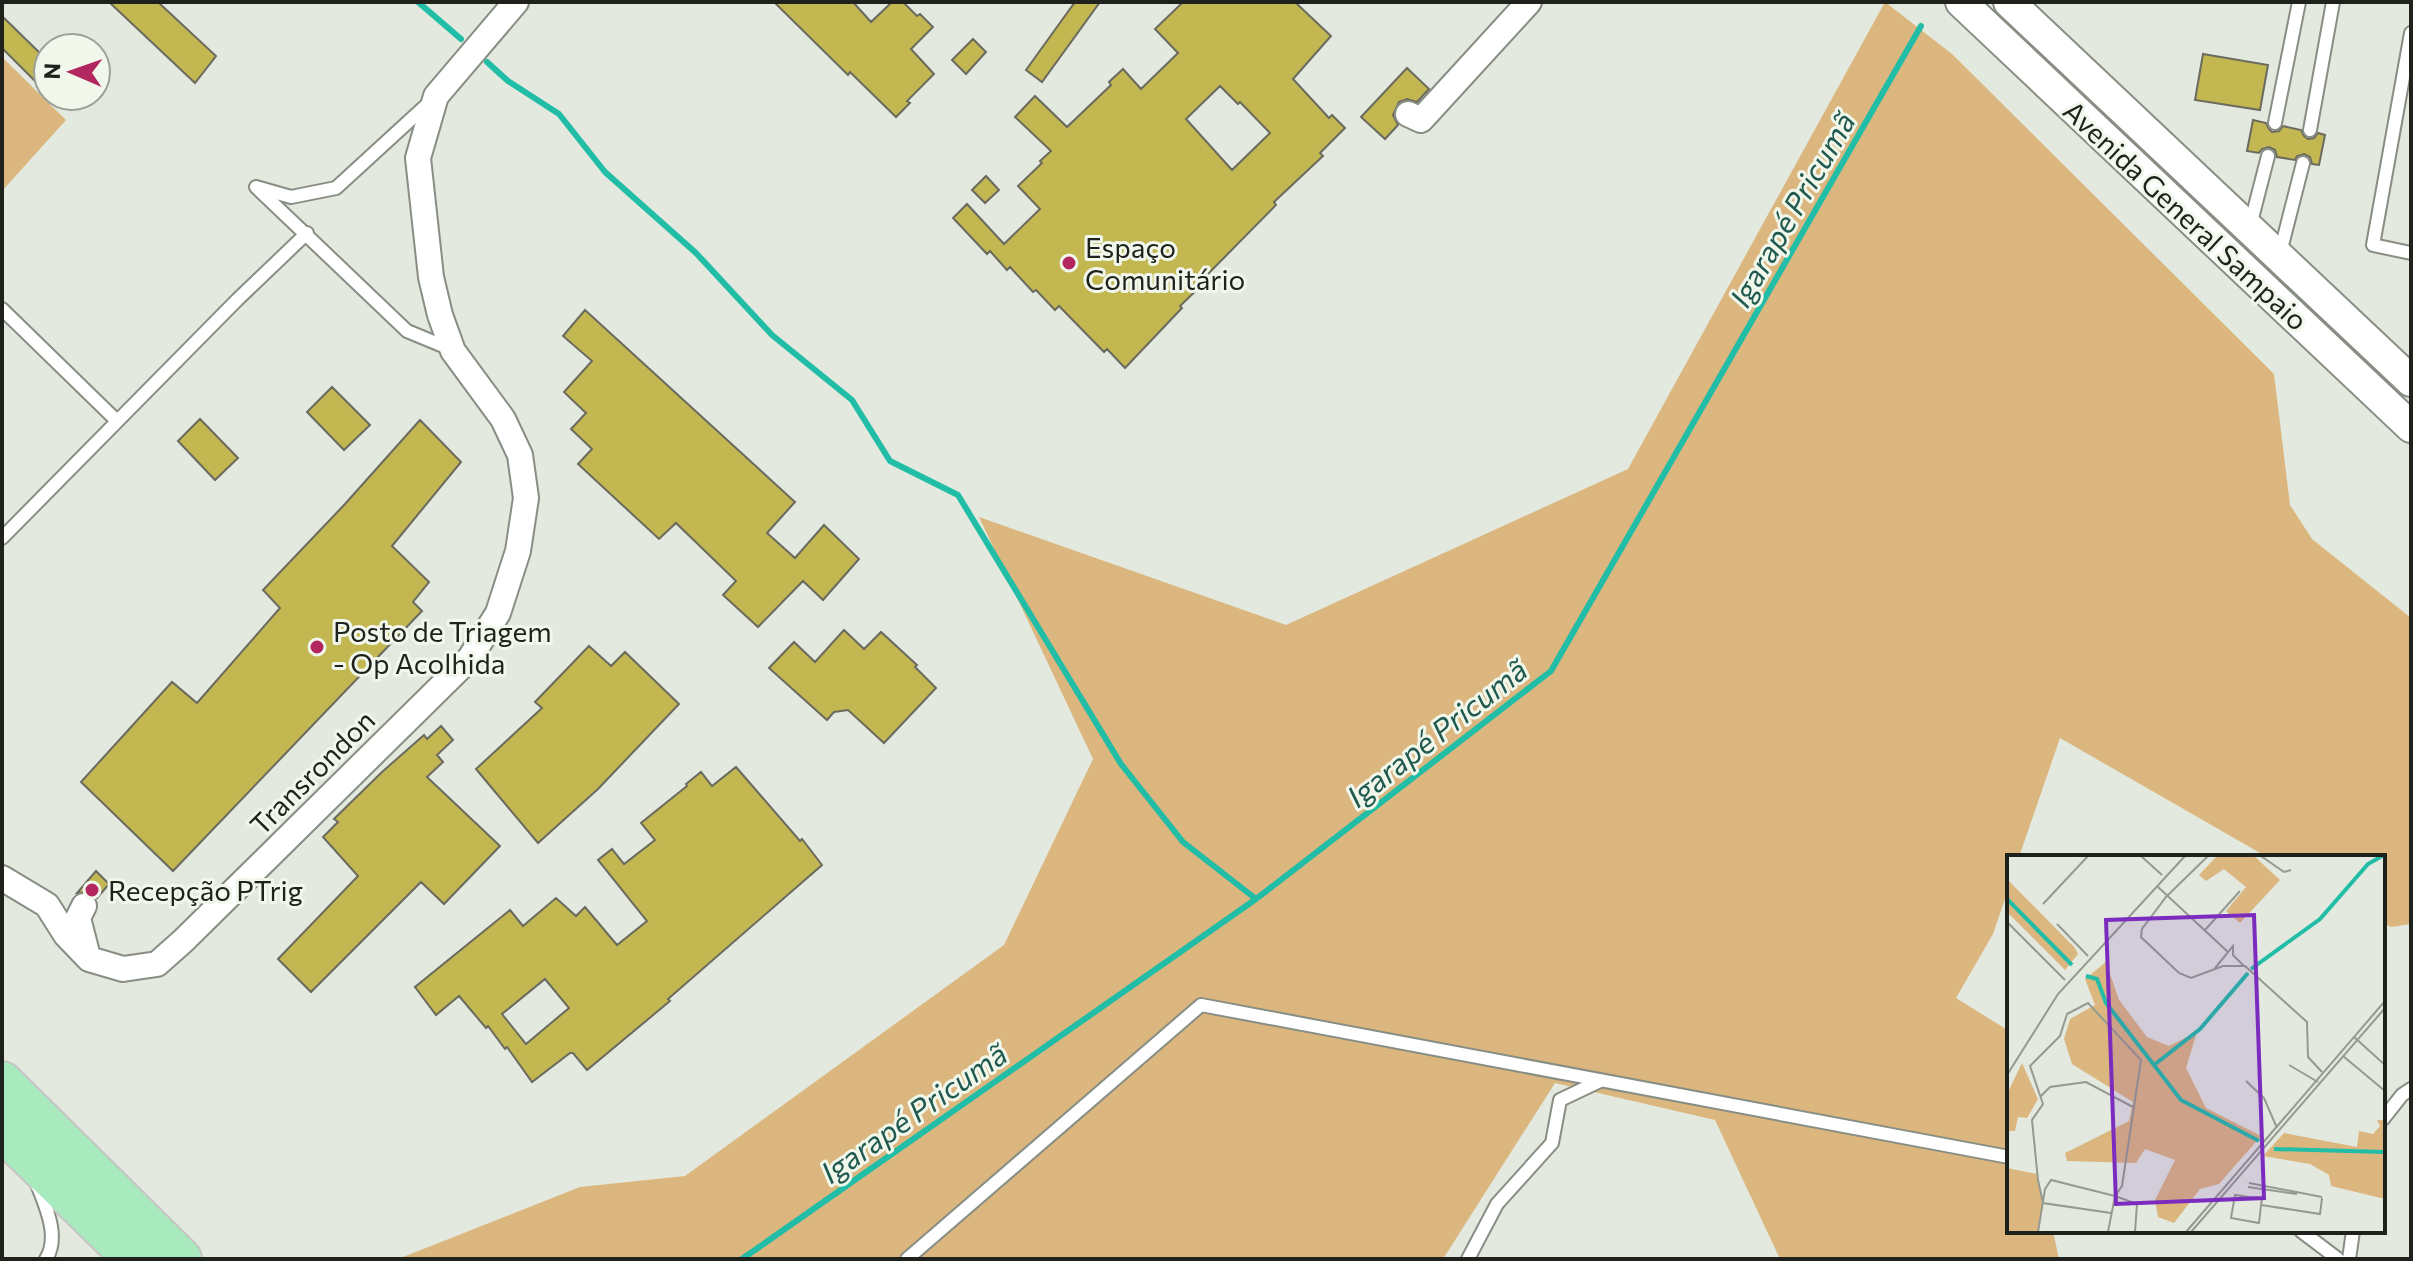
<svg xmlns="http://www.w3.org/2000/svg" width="2413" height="1261" font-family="Commissioner,sans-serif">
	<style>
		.green { fill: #dbb67e }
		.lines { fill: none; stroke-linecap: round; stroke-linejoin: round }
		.stream { stroke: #21bda6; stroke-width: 6 }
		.building { fill: #c2b750; stroke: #6b6a5f; stroke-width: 2; fill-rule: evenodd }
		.service-casing { stroke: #888e83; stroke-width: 16 }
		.minor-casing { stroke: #888e83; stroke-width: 28 }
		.tertiary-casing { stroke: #888e83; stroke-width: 34 }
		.trunk-casing { stroke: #c5c5c4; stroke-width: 44 }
		.service { stroke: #fff; stroke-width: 12 }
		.minor { stroke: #fff; stroke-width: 24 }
		.tertiary { stroke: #fff; stroke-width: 30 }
		.trunk { stroke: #a8eabe; stroke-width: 40 }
		.poi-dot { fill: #b32761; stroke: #f1f7eb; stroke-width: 3 }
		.labels { text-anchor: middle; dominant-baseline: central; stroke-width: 6; stroke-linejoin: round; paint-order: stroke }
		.street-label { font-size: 28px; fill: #1f211c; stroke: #f1f7eb }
		.poi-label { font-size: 28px; fill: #1f211c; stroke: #f1f7eb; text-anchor: start }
		.water-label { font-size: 30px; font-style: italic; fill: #20594f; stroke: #f1f7eb }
		.inset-river { fill: none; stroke: #21bda6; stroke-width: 4 }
		.inset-road { fill: none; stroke: #959990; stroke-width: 2 }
		.view { fill: #7b2cbf; fill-opacity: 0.15; stroke: #7b2cbf; stroke-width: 4 }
		.inset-edge { fill: none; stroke: #1f211c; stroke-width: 4 }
	</style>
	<rect width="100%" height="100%" fill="#e3e9de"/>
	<path class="green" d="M1885 2 1952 54 2274 374 2290 505 2312 539 2411 618V924L2391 927 2383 923V857H2267L2060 738 2019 857H2009V887L1993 934 1956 998 2009 1031V1231H2053L2059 1259H1780L1715 1120 1555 1083 1443 1259H398L580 1187 685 1176 1004 945 1093 759 979 517 1286 625 1628 469Z
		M2 57 66 120 2 191Z"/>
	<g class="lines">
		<path class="stream" d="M418 2 461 39
			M487 62 508 81 559 114 605 172 696 253 772 335 852 400 890 461 958 495 1121 764 1183 842 1256 899
			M742 1259 1256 899 1551 671 1921 26"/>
	</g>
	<path class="building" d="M109 2H158L216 56 195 83Z
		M774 2H853L871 22 892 2H903L917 16 920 14 933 27 911 49 934 74 907 101 910 103 896 117 850 72 848 75Z
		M1075 2H1100L1042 82 1026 70Z
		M1183 2H1295L1331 36 1293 79 1329 118 1332 115 1345 128 1320 153 1323 156 1274 202 1276 205 1203 279 1205 282 1180 306 1182 308 1125 368 1107 349 1104 352 1059 306 1055 310 1036 290 1033 292 1010 267 1007 270 990 251 987 254 953 218 967 204 1004 244 1040 209 1018 186 1042 163 1040 161 1051 151 1015 117 1035 96 1067 127 1111 85 1109 82 1123 69 1141 89 1178 53 1155 29ZM1220 86 1238 104 1240 102 1270 133 1232 170 1186 119Z
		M2 16 48 61V94L2 48Z
		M973 39 986 52 966 74 952 60Z
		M2203 54 2268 65 2260 110 2195 100Z
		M1407 68 1429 89 1417 102 1407 99 1399 102 1393 115 1398 125 1385 139 1361 117Z
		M2253 120 2266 123 2269 129 2272 132 2279 131 2283 126 2301 130 2304 136 2308 139 2314 138 2318 133 2325 135 2319 165 2312 164 2310 157 2304 154 2297 156 2295 160 2277 157 2275 150 2269 147 2262 149 2259 153 2247 151Z
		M986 176 999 190 985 203 972 190Z
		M585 310 795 502 767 533 795 558 824 525 859 559 823 600 803 581 758 627 723 595 736 581 676 523 659 539 578 464 592 449 571 429 586 413 564 392 592 361 563 336Z
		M332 387 370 425 344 450 307 412Z
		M200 419 238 458 215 480 178 441Z
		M420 420 461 462 392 546 429 582 413 602 422 611 173 871 81 782 172 682 197 703 280 608 263 590 345 504Z
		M844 630 864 649 881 632 917 665 915 667 936 688 884 743 848 710 834 712 827 720 769 668 794 642 815 662Z
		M589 646 611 666 625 652 679 704 598 789 538 843 476 769 542 708 535 702Z
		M441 726 453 740 437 755 443 762 427 777 500 846 444 904 421 882 311 992 278 959 358 876 323 837 338 822 334 819 382 772 424 735 427 739Z
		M736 767 800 841 802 839 822 865 668 999 670 1001 587 1070 573 1053H570L532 1082 507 1047 505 1049 488 1026 486 1028 459 996 436 1015 415 987 510 910 523 926 556 898 576 916 585 907 617 945 647 921 598 860 612 849 624 864 655 840 641 823 687 786 686 784 701 772 712 786ZM545 979 569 1008 526 1044 502 1014Z
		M96 871 109 884 97 898 90 892 77 893Z"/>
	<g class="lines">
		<defs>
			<path id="service" d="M2411 33 2373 245 2411 253
				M431 101 336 188 291 197 256 187 407 331 453 350
				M2275 123 2299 2
				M2310 130 2333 2
				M2250 226 2268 156
				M2280 253 2303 163
				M2 309 117 421
				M2 538 237 300 307 233
				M2383 1119 2402 1095 2411 1089
				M37 1184C46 1207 60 1237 46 1259
				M2301 1231 2338 1259
				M907 1259 1201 1005 2009 1157
				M1468 1259 1497 1204 1552 1143 1560 1100 1600 1081
				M2349 1259 2353 1231"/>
			<path id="minor" d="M1408 114 1421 120 1529 2
				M2 878 47 905 66 935 89 959 123 969 157 964 183 941 470 658 498 613 518 551 526 498 520 455 503 419 453 351 440 315 431 277 418 158 436 96 516 2
				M84 906 78 918 88 957"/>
			<path id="tertiary" d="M1961 2 2411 427
				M2009 2 2411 381"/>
			<path id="trunk" d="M2 1082 181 1259
				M2 1130 134 1259"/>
		</defs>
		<use href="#service" class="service-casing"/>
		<use href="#minor" class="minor-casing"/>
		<use href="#tertiary" class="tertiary-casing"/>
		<use href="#trunk" class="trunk-casing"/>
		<use href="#service" class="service"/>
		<use href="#minor" class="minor"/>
		<use href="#tertiary" class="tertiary"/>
		<use href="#trunk" class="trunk"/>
	</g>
	<g class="poi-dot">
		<circle cx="1069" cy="263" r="8"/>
		<circle cx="317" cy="647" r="8"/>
		<circle cx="92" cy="890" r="8"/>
	</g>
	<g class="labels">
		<g class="street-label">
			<text transform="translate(2186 215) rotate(43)">Avenida General Sampaio</text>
			<text transform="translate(312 772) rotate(-45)">Transrondon</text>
		</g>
		<g class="poi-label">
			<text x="1085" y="247">Espaço<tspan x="1085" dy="32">Comunitário</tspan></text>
			<text x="333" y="631">Posto de Triagem<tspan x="333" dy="32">- Op Acolhida</tspan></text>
			<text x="108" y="890">Recepção PTrig</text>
		</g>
		<g class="water-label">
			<text transform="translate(1791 209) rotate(-60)">Igarapé Pricumã</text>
			<text transform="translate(1436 732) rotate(-38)">Igarapé Pricumã</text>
			<text transform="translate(913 1112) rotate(-35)">Igarapé Pricumã</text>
		</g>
	</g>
	<g transform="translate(2007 855)">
		<rect width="378" height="378" fill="#e3e9de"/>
		<path d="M210 1H247L273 25 233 68 219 56 239 32 217 14 199 26 192 20ZM0 24 68 93 71 99 58 115 0 57ZM99 107 112 145 140 182 162 191 190 177 179 213 199 253 254 281 212 329 193 334 167 368 151 362 148 345 168 305 138 294 129 308 60 306 58 298 122 266 126 247 65 209 57 184 63 164 88 150 78 124ZM15 208 31 244 20 263 11 262 8 276H0V239ZM370 265H378V344L324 331 322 320 303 309 256 301 277 278 350 292 352 276 366 279 373 271ZM0 313 30 319 36 348 31 377H0Z" fill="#dbb67e"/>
		<path class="inset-river" d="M0 44 65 110M244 114 313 64 361 9 375 1M79 121 90 124 99 148 174 245 252 286M147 210 193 174 241 118M267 294 378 297"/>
		<path class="inset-road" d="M134 1 155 20M201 1 159 42 135 74 134 82 172 118 184 123 216 111H238L300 167 301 202 315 217M254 1 277 17 284 15M151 32 221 97M36 49 81 1M0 67 58 125M50 69 81 101M198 75 233 36M208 113 226 91V100L237 111M347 182 378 210M336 201 378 236M282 210 311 227M0 220 51 139 178 1M239 226 257 243 270 273M33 242 43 232 79 227 126 252M242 328 315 342M241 332 290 339M254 350 252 368 224 363 228 340 255 344 254 350 313 359 315 343M104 358 36 348 31 325 25 265 36 249 23 211 53 181 60 159 81 148 134 205 115 331 108 341 130 349 128 377M31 377 38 334 44 325 108 341 101 377M179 377 378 146M184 377 378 153"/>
		<path class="view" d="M247 60 257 343 109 349 99 65Z"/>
		<rect width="378" height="378" class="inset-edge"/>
	</g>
	<rect width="2413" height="1261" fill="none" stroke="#1f211c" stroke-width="8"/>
	<g transform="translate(72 72) rotate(272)"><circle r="38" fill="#f1f7eb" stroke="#9da198" stroke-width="2"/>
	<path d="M0-6L14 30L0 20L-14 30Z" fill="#b32761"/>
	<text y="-12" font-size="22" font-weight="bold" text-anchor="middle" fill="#1f211c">N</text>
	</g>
</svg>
